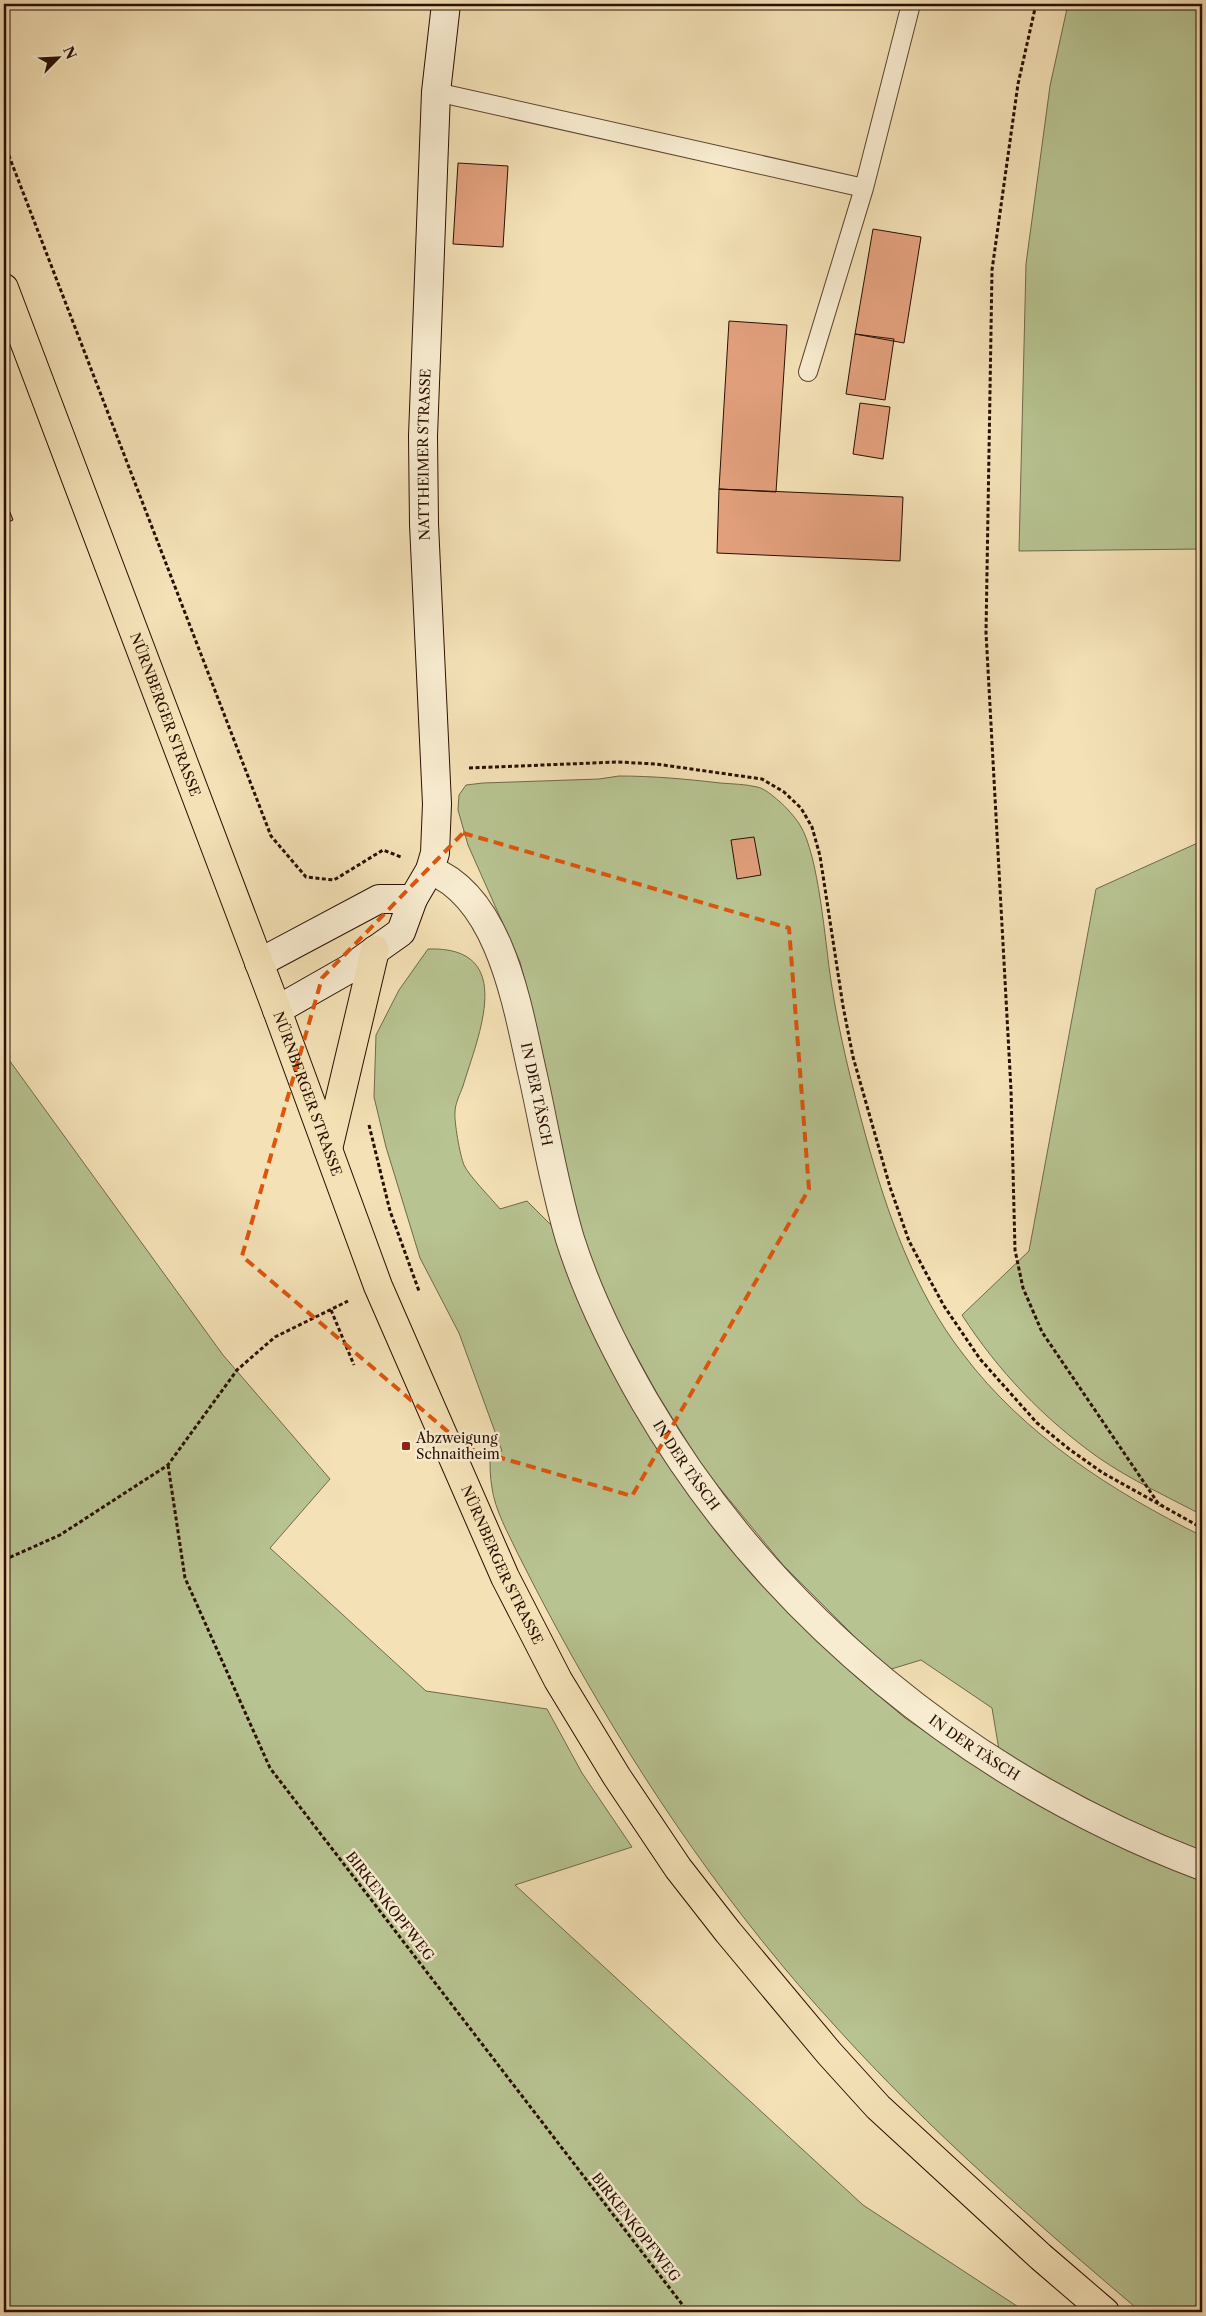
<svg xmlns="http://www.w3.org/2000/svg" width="1206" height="2316" font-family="'Libre Caslon Text',serif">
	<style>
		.green { fill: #b7c391; stroke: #70694a }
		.building { fill: #e3a07d; stroke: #290f02 }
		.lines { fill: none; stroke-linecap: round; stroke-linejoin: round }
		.lane-casing { stroke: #5c442f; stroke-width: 20 }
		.street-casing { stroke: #5c442f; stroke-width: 30 }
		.secondary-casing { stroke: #290f02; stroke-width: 30 }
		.primary-casing { stroke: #290f02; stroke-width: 30 }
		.path { stroke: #290f02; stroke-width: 3; stroke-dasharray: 4 2.5; stroke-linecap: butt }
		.lane { stroke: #f8ecd0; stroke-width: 18 }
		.street { stroke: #f8ecd0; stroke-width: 28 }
		.secondary { stroke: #f8ecd0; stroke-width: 28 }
		.primary { stroke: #f4e1b6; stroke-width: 28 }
		.marked { fill: none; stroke: #de550c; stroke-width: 4; stroke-dasharray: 10 6; stroke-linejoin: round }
		.poi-dot { fill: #8f2418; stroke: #f8ecd0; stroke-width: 2 }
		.labels { text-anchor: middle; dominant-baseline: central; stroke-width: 5; stroke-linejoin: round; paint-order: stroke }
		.street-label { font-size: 14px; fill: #290f02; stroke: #f8ecd0 }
		.poi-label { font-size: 14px; fill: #290f02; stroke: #f8ecd0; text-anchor: start }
	</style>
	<rect width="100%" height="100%" fill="#f4e1b6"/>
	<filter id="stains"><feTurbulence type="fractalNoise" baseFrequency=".004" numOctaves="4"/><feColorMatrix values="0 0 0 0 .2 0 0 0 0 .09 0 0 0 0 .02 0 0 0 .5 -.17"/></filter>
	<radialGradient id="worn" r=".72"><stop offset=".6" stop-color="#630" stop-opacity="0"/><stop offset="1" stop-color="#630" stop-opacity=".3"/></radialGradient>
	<path class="green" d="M1068 4H1202V549L1019 551 1026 264 1050 86Z
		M619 776C653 776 686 779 720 783 732 784 745 784 757 787 764 788 773 796 779 801 786 807 795 817 800 825 819 856 825 942 831 981 839 1034 852 1086 866 1137 887 1213 914 1291 963 1354 1024 1435 1113 1492 1202 1536V1852C1132 1824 1065 1788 999 1750L992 1708 921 1660 888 1670 783 1565 704 1469 658 1395 621 1328 592 1264 571 1194 533 1014 520 962 468 845 458 810 459 795 466 785 483 783 599 779Z
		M1202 841V1515C1168 1497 1131 1480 1099 1458 1044 1419 998 1371 962 1315L1029 1251 1096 889Z
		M428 949C518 946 478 1036 463 1086 460 1094 455 1104 455 1112 454 1121 460 1156 464 1165 469 1176 491 1198 500 1209L527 1201 552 1226 585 1313 808 1630 854 1675 905 1718 1000 1782 1061 1817 1134 1853 1202 1880V2312H1141C1035 2222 929 2130 836 2027 733 1915 646 1788 572 1656 553 1622 535 1588 518 1554 508 1533 495 1510 492 1488 490 1477 490 1465 490 1455L502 1451 459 1333 420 1258 386 1147 374 1097 376 1035 399 990Z
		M4 1053 223 1355 330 1479 270 1548 426 1691 547 1709 582 1773 632 1847 515 1885 863 2205 1026 2312H4Z"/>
	<path class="building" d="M458 163 508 166 503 247 453 244Z
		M873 229 921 237 904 343 855 334Z
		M729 321 787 325 776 492 719 489Z
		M855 334 894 339 885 400 846 394Z
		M860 403 890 407 883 459 853 454Z
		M719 489 903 497 900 561 717 553Z
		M4 497 13 520 4 524Z
		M754 837 761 875 737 879 731 840Z"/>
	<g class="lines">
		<defs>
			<path id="lane" d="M436 92 864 188 911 4
				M808 372 864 188"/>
			<g id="street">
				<path id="s1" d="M430 870C502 898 518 1011 533 1076 545 1130 554 1186 570 1239 588 1296 615 1350 645 1402 769 1615 972 1779 1202 1866"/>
			</g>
			<g id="secondary">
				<path d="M259 963 379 899H413"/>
				<path id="s2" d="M277 1010 349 969 401 932 413 899 430 870 435 853 437 804 424 524 423 436 436 92 446 4"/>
			</g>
			<g id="primary">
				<path id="s3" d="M4 288 277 1010 378 1286 505 1577 558 1680 617 1777 678 1868 728 1932 829 2053 878 2107 1041 2257 1105 2312"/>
				<path d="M328 1149 375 950"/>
			</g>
		</defs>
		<use href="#lane" class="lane-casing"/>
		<use href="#street" class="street-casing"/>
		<use href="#secondary" class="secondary-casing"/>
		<use href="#primary" class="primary-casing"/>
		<path class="path" d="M1036 4 1018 84 992 270 986 633 1011 1090 1015 1250 1023 1288 1042 1332 1160 1506
			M4 143 271 836 306 877 334 880 383 850 401 857
			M469 768 618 762 656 764 762 779 784 792 801 808 812 827 820 856 843 1006 853 1057 890 1187 909 1241 926 1273 944 1306 980 1359 1037 1423 1069 1449 1103 1473 1202 1528
			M369 1125 390 1211 419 1291
			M331 1310 354 1365
			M168 1465 185 1578 270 1768 688 2312
			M4 1560 60 1535 168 1465 237 1370 275 1337 348 1301"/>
		<use href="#lane" class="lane"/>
		<use href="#street" class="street"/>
		<use href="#secondary" class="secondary"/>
		<use href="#primary" class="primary"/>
	</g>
	<path class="marked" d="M463 833 789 928 809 1189 632 1496 467 1448 242 1256 322 978Z"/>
	<rect class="poi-dot" x="401" y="1441" width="10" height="10" rx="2.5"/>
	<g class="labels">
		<g class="street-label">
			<text stroke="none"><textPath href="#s2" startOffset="632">NATTHEIMER STRASSE</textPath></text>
			<text stroke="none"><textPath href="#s3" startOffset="456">NÜRNBERGER STRASSE</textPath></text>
			<text stroke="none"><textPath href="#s3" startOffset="861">NÜRNBERGER STRASSE</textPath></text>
			<text stroke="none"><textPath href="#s1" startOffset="258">IN DER TÄSCH</textPath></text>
			<text stroke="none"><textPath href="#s1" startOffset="662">IN DER TÄSCH</textPath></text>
			<text stroke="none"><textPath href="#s3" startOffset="1371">NÜRNBERGER STRASSE</textPath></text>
			<text stroke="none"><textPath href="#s1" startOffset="1068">IN DER TÄSCH</textPath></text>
			<text transform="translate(390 1906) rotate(52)">BIRKENKOPFWEG</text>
			<text transform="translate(636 2227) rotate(52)">BIRKENKOPFWEG</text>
		</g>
		<g class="poi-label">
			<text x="416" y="1438">Abzweigung<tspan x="416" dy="16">Schnaitheim</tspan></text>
		</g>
	</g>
	<rect width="1206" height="2316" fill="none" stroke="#f4e1b6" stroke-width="20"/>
	<rect x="5" y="5" width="1196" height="2306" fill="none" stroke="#290f02" stroke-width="2.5"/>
	<rect x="10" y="10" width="1186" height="2296" fill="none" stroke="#290f02"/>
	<g transform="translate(58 58) rotate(66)" stroke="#f8ecd0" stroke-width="4" paint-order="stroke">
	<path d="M0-4L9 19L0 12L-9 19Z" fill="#290f02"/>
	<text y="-8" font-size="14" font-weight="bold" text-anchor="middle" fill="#290f02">N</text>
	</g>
	<rect width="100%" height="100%" filter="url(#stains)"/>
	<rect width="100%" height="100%" fill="url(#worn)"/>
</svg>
